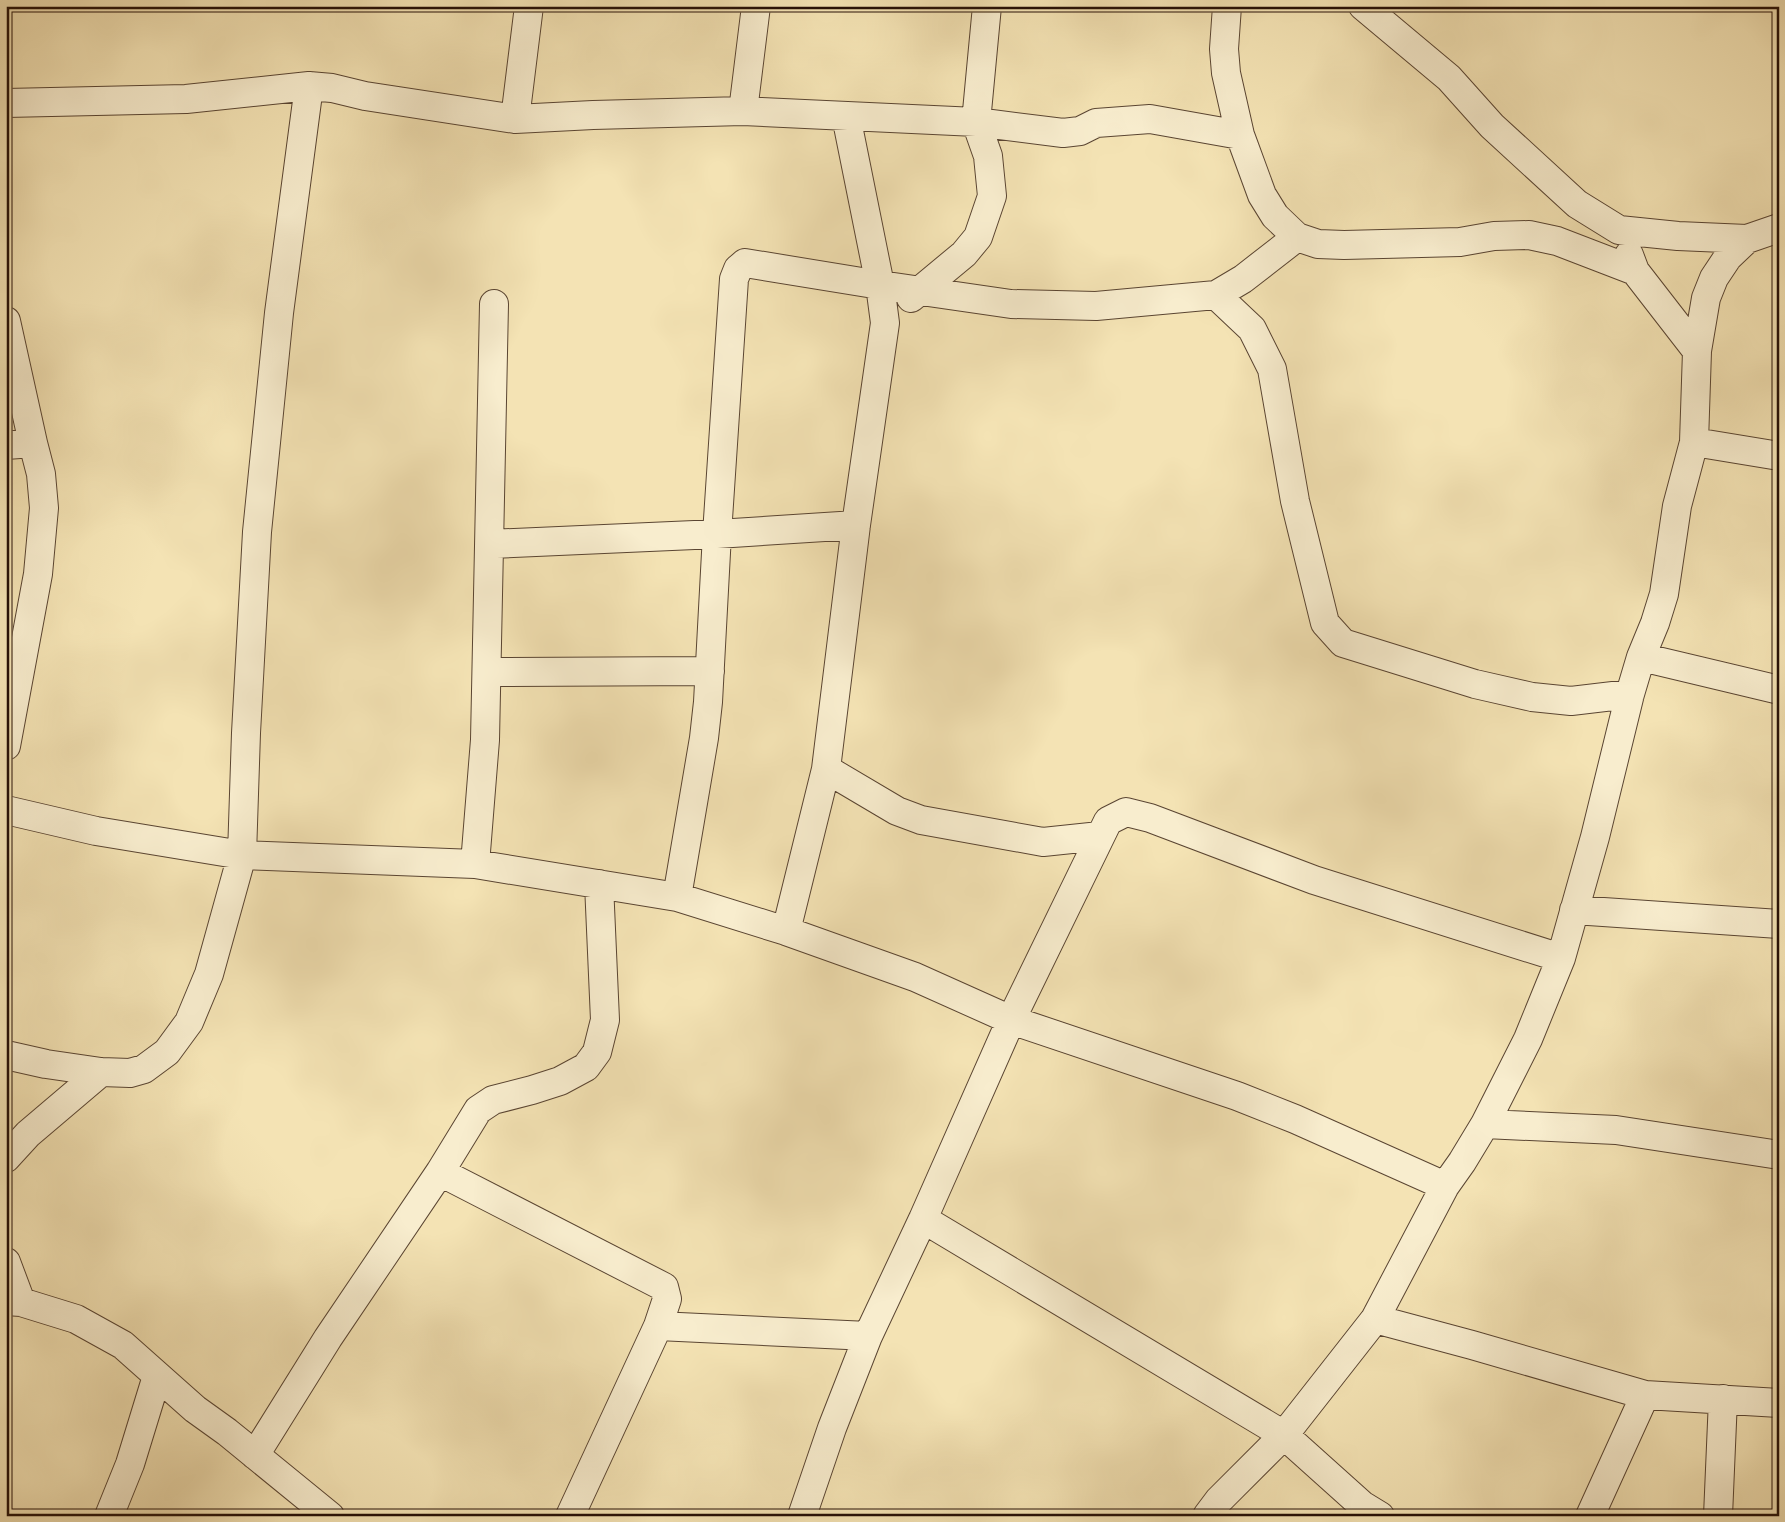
<svg xmlns="http://www.w3.org/2000/svg" width="1785" height="1522" font-family="Alegreya,serif">
	<style>
		.lines { fill: none; stroke-linecap: round; stroke-linejoin: round }
		.minor-casing { stroke: #5a4532; stroke-width: 30 }
		.minor { stroke: #f8edce; stroke-width: 28 }
	</style>
	<rect width="100%" height="100%" fill="#f4e3b4"/>
	<filter id="stains"><feTurbulence type="fractalNoise" baseFrequency=".004" numOctaves="4"/><feColorMatrix values="0 0 0 0 .2 0 0 0 0 .09 0 0 0 0 .02 0 0 0 .5 -.17"/></filter>
	<radialGradient id="worn" r=".72"><stop offset=".6" stop-color="#630" stop-opacity="0"/><stop offset="1" stop-color="#630" stop-opacity=".3"/></radialGradient>
	<g class="lines">
		<defs>
			<path id="minor" d="M1227 6 1224 49 1226 73 1240 135 1262 195 1275 216 1297 237 1318 244 1344 245 1460 242 1494 236 1529 235 1557 241 1635 271
				M1363 6 1449 78 1492 126 1577 204 1619 230 1678 236 1747 239
				M6 103 186 99 309 86 332 88 365 96 515 119 593 115 743 111 976 122 1063 133 1080 131 1096 123 1150 119 1240 135
				M743 111 756 6
				M515 119 529 6
				M1629 255 1635 271 1697 351
				M1216 295 1252 329 1272 369 1295 501 1325 623 1343 643 1475 684 1532 697 1571 701 1630 694
				M911 298 964 254 978 237 992 196 988 156 976 122 987 6
				M6 321 33 443 41 474 44 508 38 574 6 746
				M1694 442 1779 456
				M6 445 33 443
				M490 544 717 534 856 525
				M1641 657 1779 690
				M487 672 710 671
				M826 769 897 811 921 820 1043 842 1100 836
				M6 810 96 831 242 855 475 864 677 897 786 931 915 977 1011 1020 1237 1096 1295 1119 1445 1186
				M475 864 485 740 494 304
				M677 897 704 738 708 702 717 534 734 279 738 269 745 263 880 285 1011 304 1096 306 1216 295 1243 279 1297 237
				M1574 910 1779 924
				M786 931 826 769 856 525 885 323 880 285 846 116
				M6 1055 46 1064 101 1072 130 1073 144 1069 167 1052 189 1022 209 974 242 855 246 733 257 532 279 313 309 86
				M1485 1124 1616 1130 1779 1155
				M6 1158 28 1134 101 1072
				M440 1172 664 1287 667 1299 658 1326 570 1516
				M923 1219 1284 1435 1362 1505 1380 1516
				M6 1262 21 1302
				M6 1301 21 1302 76 1319 123 1345 195 1409 227 1432 330 1516
				M1375 1319 1472 1345 1645 1395 1779 1403
				M658 1326 868 1336
				M255 1455 328 1338 440 1172 478 1110 493 1100 532 1090 560 1081 586 1067 597 1052 605 1020 599 884
				M109 1516 130 1464 157 1376
				M802 1516 832 1428 868 1336 923 1219 1011 1020 1108 821 1126 812 1150 818 1314 880 1561 958
				M1207 1516 1219 1500 1284 1435 1375 1319 1445 1186 1462 1162 1485 1124 1528 1039 1561 958 1595 837 1630 694 1641 657 1655 623 1664 594 1677 506 1694 442 1697 351 1706 298 1714 278 1728 257 1747 239 1779 228
				M1590 1516 1645 1395
				M1718 1516 1723 1399"/>
		</defs>
		<use href="#minor" class="minor-casing"/>
		<use href="#minor" class="minor"/>
	</g>
	<rect width="1785" height="1522" fill="none" stroke="#f4e3b4" stroke-width="25"/>
	<rect x="8" y="8" width="1770" height="1507" fill="none" stroke="#261007" stroke-width="2.5"/>
	<rect x="12" y="12" width="1760" height="1497" fill="none" stroke="#261007"/>
	<rect width="100%" height="100%" filter="url(#stains)"/>
	<rect width="100%" height="100%" fill="url(#worn)"/>
</svg>
